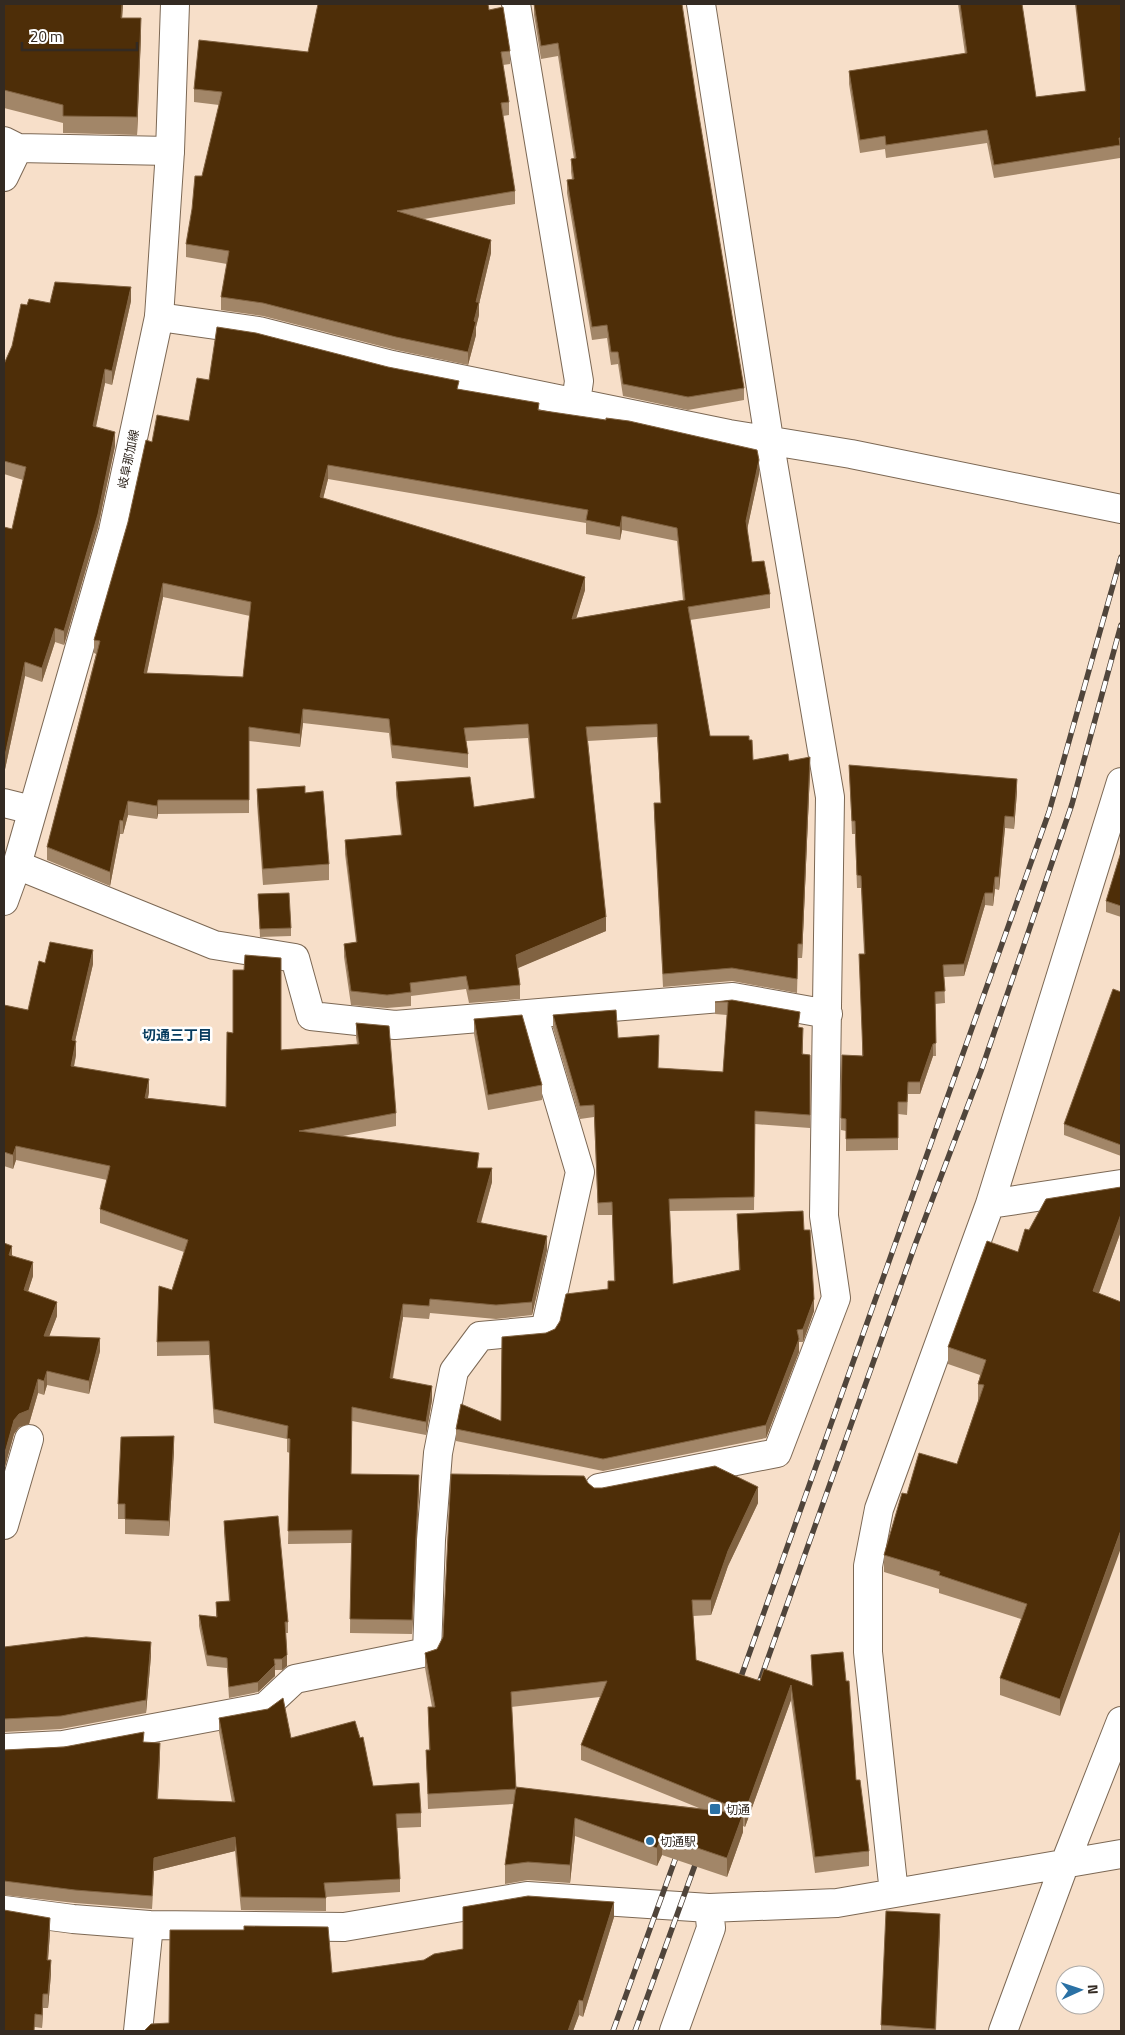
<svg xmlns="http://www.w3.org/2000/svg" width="1125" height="2035" font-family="'Titillium Web','Noto Sans JP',sans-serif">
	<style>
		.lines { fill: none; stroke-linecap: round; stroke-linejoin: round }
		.minor-casing { stroke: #7c6854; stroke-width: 30 }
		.major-casing { stroke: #7c6854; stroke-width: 30 }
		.minor { stroke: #fff; stroke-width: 28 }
		.major { stroke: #fff; stroke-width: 28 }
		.rail-casing { stroke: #50453b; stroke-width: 5.5 }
		.rail { stroke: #fff; stroke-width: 4; stroke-dasharray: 11; stroke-linecap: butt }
		.wall { fill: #a28668; fill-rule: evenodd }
		.shaded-wall { fill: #816342 }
		.building { fill: #4e2e08; stroke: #816342; fill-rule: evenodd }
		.poi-dot { fill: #2a71a5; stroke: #fff; stroke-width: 2 }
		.labels { text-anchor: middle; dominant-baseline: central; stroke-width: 5; stroke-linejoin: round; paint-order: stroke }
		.street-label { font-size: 12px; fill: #332a22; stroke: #fff }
		.poi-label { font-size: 12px; fill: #332a22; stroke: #fff; text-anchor: start }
		.neighbourhood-label { font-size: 14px; font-weight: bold; fill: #063b5e; stroke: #fff }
	</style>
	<rect width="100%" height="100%" fill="#f7dfc9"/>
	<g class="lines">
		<defs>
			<path id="minor" d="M516 4 579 381 576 402
				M4 141 18 148 170 151
				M4 177 18 148
				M159 317 259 331 392 365 729 434 851 454 1121 509
				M4 803 32 810
				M17 865 214 945 295 958 311 1016 395 1025 733 997 828 1014
				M990 1204 1121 1184
				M599 1488 777 1453 836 1298 824 1216 830 797 769 439 701 4
				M4 1525 29 1439
				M4 1748 63 1745 265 1707 295 1679 427 1652 431 1540 438 1453 454 1371 480 1336 545 1330 580 1172 533 1014
				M894 1893 868 1652V1566L879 1509 990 1204 1121 782
				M4 1910 73 1919 149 1925 344 1927 527 1896 709 1908 837 1903 1121 1854
				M138 2031 149 1925
				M674 2031 711 1928 709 1908
				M1003 2031 1065 1863 1121 1721"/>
			<path id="major" d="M4 901 17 865 113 531 159 317 170 151 175 4"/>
		</defs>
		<use href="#minor" class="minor-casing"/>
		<use href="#major" class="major-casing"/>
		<use href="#minor" class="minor"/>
		<use href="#major" class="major"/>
		<defs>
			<path id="rail" d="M737 1688 1049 812 1121 557
				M757 1689 915 1245 981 1071 1072 804 1121 625
				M613 2031 680 1846
				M635 2031 699 1854"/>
		</defs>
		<use href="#rail" class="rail-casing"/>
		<use href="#rail" class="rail"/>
	</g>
	<path class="wall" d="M4 4H123L122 18 141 35 137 135 63 133V123L4 108Z
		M534 4 696 98 744 388V400L688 410 623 396 618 364 611 365 607 338 592 340 567 193V180L572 179 571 172V159H574L558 56 541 59 534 15Z
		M958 4H1022L1036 97 1085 91 1075 4H1121V151H1120V158L994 178 987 143 886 158 885 149 860 153 849 84V71L965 54Z
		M489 10 510 51V64L503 65 509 102V115L503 116 515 191V204L424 219 491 253 479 304V315L476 327V335L468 365 396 350 263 316 221 310V297L227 264 186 257V244L219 105 194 102V89L308 52Z
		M131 301 112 385 105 383 96 427 115 446 98 527 64 645 55 642 42 682 25 676 4 774V527L12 529 23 480 4 474V364L12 346 27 305 50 303Z
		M209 380 459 389 539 410 759 474 747 529 752 562 770 594V608L690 620 710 736 749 740 753 760 789 761 810 771 802 958H798L797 993 732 981 663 987 654 817V803H661L657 737 588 741 606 931 517 968 520 985V999L469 1003 466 989 411 996V1006L387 1008 351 1005 344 957V944L356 942 345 854V840L401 835 396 795V782L474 807 534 798 528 738 466 741 468 754V768L392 758 389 733 303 723 300 747 249 741V813L158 814 157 819 128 815 123 834H120L110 886 47 860V847L96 654 94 653V640L152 442 189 421ZM328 479 586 523V534L620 540 622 530 677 541 683 600 576 618 585 590 323 498ZM163 597 250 616 243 677 147 673Z
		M849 765 1017 792 1014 829 1005 828 999 890 995 889 993 906 985 905 964 976 944 977 945 1003 935 1004 936 1056H933L920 1094H908L907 1115 898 1114V1150L846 1151V1131L841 1130 842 1055 862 1056 864 954 861 888H857L855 834H852Z
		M257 789 305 793 329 864V880L263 885 257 804Z
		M1121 852V917L1106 912V901Z
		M258 894 291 928V936L260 937Z
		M45 963 93 964 75 1041 76 1055 74 1067 149 1092 148 1098 226 1107 281 1050 357 1044 356 1037V1023L396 1113V1126L343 1136 479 1168 492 1182 481 1223 547 1250 532 1315 496 1319 430 1313 429 1319 403 1317 393 1378 432 1400 426 1435 352 1421 351 1474 419 1489 412 1634 350 1633 351 1543 288 1544 290 1453 287 1452V1439L214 1423 209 1355 157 1356V1342L172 1290 184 1252 100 1223V1209L107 1180 16 1160 13 1169 4 1166V1005L28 1010Z
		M1121 992V1156L1064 1135V1124Z
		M732 1000 799 1027 803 1040V1054L810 1055V1128L755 1124 754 1210 670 1211 673 1284 739 1270 737 1214 804 1230 814 1311 803 1342H799V1352L766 1438 603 1471 456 1441V1429L501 1421 546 1333 555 1329 608 1289 614 1281 612 1215H598L594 1117 580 1119 553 1028V1015L618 1038 658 1068 723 1072 727 1015 715 1014V1002Z
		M474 1019 542 1085V1100L488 1110 474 1034Z
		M1121 1187V1231L1099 1293 1060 1716 1000 1695V1678L1021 1619 939 1593V1589L884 1572V1555L907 1494 957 1464 978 1401V1384L980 1375 948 1364V1347L1018 1252 1029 1230Z
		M4 1243 12 1255 33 1276 28 1291 57 1316 49 1336 100 1351 89 1394 47 1385 44 1395 38 1393 29 1424 19 1427 14 1434 4 1470Z
		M174 1451 169 1536 125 1534V1519H118V1504Z
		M588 1483 594 1488 758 1503 728 1566 711 1615 693 1616 696 1660 760 1681 812 1686 811 1655 856 1780 869 1851V1866L815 1873 791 1700 745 1827 743 1826V1832L727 1877 662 1855 657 1866 575 1836 570 1883 528 1880 505 1884V1865L514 1804 428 1809 426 1750H429L428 1707H432L425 1668V1653L437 1649ZM600 1697 581 1745V1760L699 1808 516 1789 511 1707Z
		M224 1521 288 1622V1633H286L287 1666 282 1670H275V1676L258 1692 229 1698 227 1668 207 1666 199 1626V1615L216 1617V1602L229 1601 224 1532Z
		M4 1647 151 1656 146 1713 61 1729 4 1732Z
		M219 1718 291 1738H360L373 1786 421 1813V1827L397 1828 400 1879V1892L326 1897V1911L241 1910 235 1851 154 1871 152 1909 75 1903 4 1895V1750L144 1742 160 1757 158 1799 232 1802 219 1732Z
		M614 1917 583 2017 579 2015 573 2031H145L169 2023 332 1973 424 1960 463 1949Z
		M940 1929 936 2031H881V2025Z
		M50 1932 48 1960 51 1974 48 2008H43L42 2028 35 2027 4 2031Z"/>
	<path class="shaded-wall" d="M122 4H123L121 35V18Z
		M141 18V35L137 135V117Z
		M491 240V253L479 304V315L476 327V335L468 365V352L474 321 476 302Z
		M131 287V301L112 385V371Z
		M105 369V383L93 440V426Z
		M115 432V446L98 527 64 645V631Z
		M759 460V474L746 535V521Z
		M328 465V479L320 511V497Z
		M622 516V530L620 540V527Z
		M585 577V590L572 632V619Z
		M163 583V597L144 686V673Z
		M55 628V642L42 682V668Z
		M25 662V676L4 774V760Z
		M303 709V723L300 747V734Z
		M810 757V771L802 958V944Z
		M1017 779V792L1014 829V817Z
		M158 800V814L157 819V806Z
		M128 801V815L123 834V821Z
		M1005 816V828L999 890V877Z
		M120 820V834L110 886V872Z
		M995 877V889L993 906V893Z
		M985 893V905L964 976V964Z
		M606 917V931L516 969V955Z
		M93 950V964L72 1054V1040Z
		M76 1041V1055L71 1080V1066Z
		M933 1044V1056L920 1094V1082Z
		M149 1079V1092L145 1112V1098Z
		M16 1146V1160L13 1169V1155Z
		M492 1168V1182L477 1236V1222Z
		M1121 1214V1231L1093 1309V1291Z
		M547 1236V1250L532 1315V1302Z
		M12 1246V1259L9 1255Z
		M33 1262V1276L24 1304V1290Z
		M814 1299V1311L803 1342V1329Z
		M57 1302V1316L44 1350V1336Z
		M403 1304V1317L390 1391V1378Z
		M100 1338V1351L89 1394V1381Z
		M799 1339V1352L766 1438V1425Z
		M47 1371V1385L44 1395V1381Z
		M38 1379V1393L29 1424 19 1427 14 1434 4 1470V1456L14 1420Z
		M432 1386V1400L426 1435V1422Z
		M174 1436V1451L169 1536V1521Z
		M419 1475V1489L412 1634V1620Z
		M758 1487V1503L728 1566 711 1615V1600L728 1551Z
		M1121 1530V1548L1060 1716V1699Z
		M151 1642V1656L146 1713V1700Z
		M287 1655V1666L282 1670V1659Z
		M275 1665V1676L258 1692V1682Z
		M791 1685V1700L745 1827V1812Z
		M160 1743V1757L157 1812V1799Z
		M743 1814V1832L727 1877V1858Z
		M575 1818V1836L570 1883V1865Z
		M662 1836V1855L657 1866V1848Z
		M235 1837V1851L154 1871 152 1909 154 1858Z
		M614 1902V1917L583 2017V2001Z
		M940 1914V1929L935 2031Z
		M50 1918V1932L47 1973V1960Z
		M51 1960V1974L48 2008V1994Z
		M43 1994V2008L42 2028V2015Z
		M579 2000V2015L573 2031H568Z"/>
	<path class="building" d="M4 4H122L121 18H141L137 117 63 116V105L4 90Z
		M318 4H488L489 10 503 7 510 51 501 52 509 102 501 103 515 191 397 211 491 240 476 302H479L474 321 476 322 468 352 396 337 263 303 221 297 229 251 186 244 192 209 195 176H202L222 92 194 89 199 40 308 52Z
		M534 4H682L696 98 744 388 688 397 623 384 618 352H611L607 325 592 327 567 180 574 179 571 159 576 158 558 43 541 46Z
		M960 4H1022L1036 97 1086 91 1076 4H1121V138H1119L1120 145 994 165 987 130 886 145 885 136 860 140 849 71 967 53Z
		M55 282 131 287 112 371 105 369 93 426 115 432 98 514 64 631 55 628 42 668 25 662 4 760V527L12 529 26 467 4 461V364L12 346 21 304 27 305 29 299 50 303Z
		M217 327 256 333 388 367 459 381 457 389 539 403 538 410 606 420V418L629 421 757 450 759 460 746 521 752 562 764 561 770 594 688 607 710 736H749V740H752L753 760 788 754 789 761 810 757 802 944H798L797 979 732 968 663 974 654 803H661L657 724 586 727 606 917 516 955 520 985 469 990 466 976 410 983 411 992 387 995 351 991 344 944 357 942 345 840 402 835 396 782 470 777 474 807 535 798 528 724 464 728 468 754 392 745 389 719 303 709 300 734 249 727V800H158L157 806 128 801 123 821 120 820 110 872 47 847 100 641 94 640 128 522 146 440 152 442 157 415 189 421 197 378 209 380ZM328 465 588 510 586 520 620 527 622 516 677 528 685 600 572 619 585 577 320 497ZM163 583 251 602 243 677 144 673Z
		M849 765 1017 779 1014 817 1005 816 999 877H995L993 893H985L964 964 943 965 945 991 935 992 936 1043 933 1044 920 1082H908L907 1102H898V1138L846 1139V1119L841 1118 842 1055 863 1056 859 954H865L861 876 857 875 855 821H852Z
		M305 786V793L323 791 329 864 263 869 257 789Z
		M1121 852V906L1106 901Z
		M289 893 291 928 260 929 258 894Z
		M50 942 93 950 72 1040 76 1041 71 1066 149 1079 145 1098 226 1107 227 1032 233 1033V970H244L245 955 281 958V1050L359 1044 356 1023 389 1026 396 1113 299 1131 479 1153 477 1168H492L477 1222 547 1236 532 1302 496 1305 430 1299 429 1306 403 1304 390 1378 432 1386 426 1422 352 1407 351 1474 419 1475 412 1620 350 1619 352 1530 288 1531 290 1439 287 1438 288 1426 214 1409 209 1341 157 1342 159 1286 172 1290 188 1240 100 1209 110 1166 16 1146 13 1155 4 1152V1005L28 1010 39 961 45 963Z
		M1113 989 1121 992V1145L1064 1124Z
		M732 1000 800 1012 798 1027 803 1028 802 1054 810 1055V1115L755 1111 754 1197 669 1199 673 1284 740 1270 737 1214 803 1211 804 1230H810L814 1299 803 1329 797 1330 799 1339 766 1425 603 1459 456 1429 461 1404 501 1421 502 1337 546 1333 555 1329 560 1321 566 1294 608 1289V1281H615L612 1202 598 1203 594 1105 580 1106 553 1015 616 1010 618 1038 659 1035 658 1068 723 1072 728 1002H715Z
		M522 1015 542 1085 488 1095 474 1019Z
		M1121 1187V1214L1093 1291 1121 1302V1530L1060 1699 1000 1678 1027 1604 939 1575 940 1572 884 1555 902 1493 907 1494 919 1453 957 1464 984 1385 978 1384 986 1360 948 1347 987 1241 1018 1252 1025 1229 1029 1230 1046 1199Z
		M4 1243 12 1246 9 1255 33 1262 24 1290 57 1302 44 1336 100 1338 89 1381 47 1371 44 1381 38 1379 29 1410 19 1414 14 1420 4 1456Z
		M174 1436 169 1521 125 1519V1504H118L121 1437Z
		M715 1466 758 1487 728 1551 711 1600H692L696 1660 760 1681 764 1669 813 1686 811 1655 843 1652 846 1681H849L856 1780H860L869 1851 815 1857 791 1685 745 1812 581 1745 607 1681 511 1692 516 1789 428 1794 426 1750H430L428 1707H435L425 1653 437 1649 443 1637 451 1474 584 1476 588 1483 594 1488H602Z
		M278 1516 288 1622H285L287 1655 282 1659H274L275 1665 258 1682 229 1687 227 1658 207 1655 199 1615 217 1617 216 1602 230 1601 224 1521Z
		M86 1637 151 1642 146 1700 61 1716 4 1719V1647Z
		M283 1698 291 1738 355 1721 360 1738 363 1737 373 1786 419 1783 421 1813 396 1814 400 1879 324 1883 326 1898 241 1897 235 1837 154 1858 152 1896 75 1890 4 1881V1750L64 1747 144 1732 143 1742 160 1743 157 1799 235 1802 219 1718 268 1709Z
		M516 1787 743 1814 727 1858 662 1836 657 1848 575 1818 570 1865 528 1862 505 1865Z
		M528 1896 614 1902 583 2001 579 2000 568 2031H145V2030L151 2024 169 2023 170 1930H244V1926L328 1927 332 1973 424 1960 434 1954 463 1949V1907Z
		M4 1910 50 1918 47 1960H51L48 1994H43L42 2015 35 2014 34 2031H4Z
		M886 1911 940 1914 935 2029 881 2025Z"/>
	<g class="poi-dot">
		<rect x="709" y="1803" width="12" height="12" rx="2.5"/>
		<circle cx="650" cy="1841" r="5"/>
	</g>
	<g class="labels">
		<g class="street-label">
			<text transform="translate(128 459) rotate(-78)">岐阜那加線</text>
		</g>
		<g class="poi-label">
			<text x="726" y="1809">切通</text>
			<text x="660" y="1841">切通駅</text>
		</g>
		<g class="neighbourhood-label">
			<text x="177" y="1034">切通三丁目</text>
		</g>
	</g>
	<rect width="1125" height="2035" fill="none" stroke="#332a22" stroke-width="10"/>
	<g transform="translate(1080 1990) rotate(87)"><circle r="24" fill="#ffffff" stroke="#adaaa7"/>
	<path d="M0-4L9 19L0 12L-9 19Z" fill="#2a71a5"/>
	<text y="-8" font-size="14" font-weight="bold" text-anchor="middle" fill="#332a22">N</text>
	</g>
	<path d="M22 42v8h115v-8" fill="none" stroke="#332a22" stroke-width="2.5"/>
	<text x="30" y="42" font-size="15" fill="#332a22" stroke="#ffffff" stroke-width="4" paint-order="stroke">20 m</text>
</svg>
